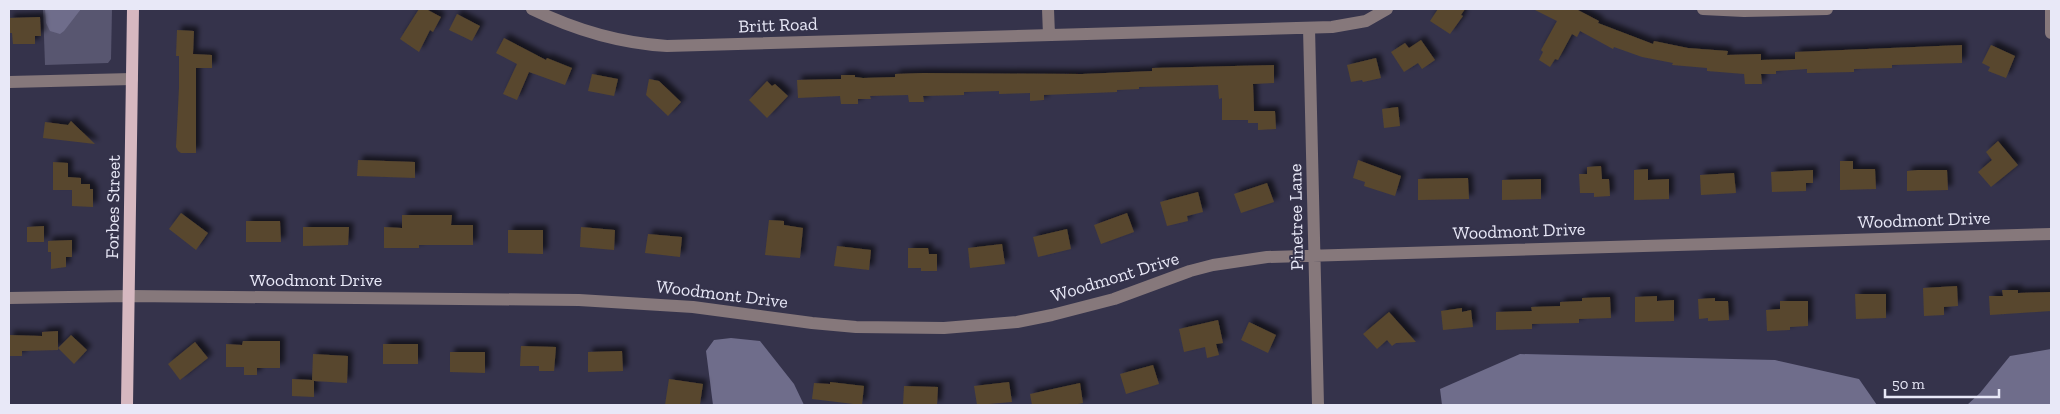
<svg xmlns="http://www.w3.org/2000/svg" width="2060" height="414" font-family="'Zilla Slab',serif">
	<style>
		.green { fill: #585670 }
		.forest { fill: #6f6d8b }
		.building { fill: #58472e; filter: url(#shadow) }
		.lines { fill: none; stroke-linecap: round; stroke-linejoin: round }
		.minor { stroke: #86787b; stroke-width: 12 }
		.major { stroke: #d6b8c0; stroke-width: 12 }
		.labels { text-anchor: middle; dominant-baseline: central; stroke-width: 4; stroke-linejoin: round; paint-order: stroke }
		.street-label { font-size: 18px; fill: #e8e8f7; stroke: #35334b }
	</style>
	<defs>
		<filter id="shadow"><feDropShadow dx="4.5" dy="-4.5" stdDeviation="2.5" flood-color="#0009"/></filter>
	</defs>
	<rect width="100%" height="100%" fill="#35334b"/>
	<path class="green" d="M43 9H112L111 59 108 63 45 65Z"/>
	<path class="forest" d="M45 9H81L64 31 60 34 50 31 46 23Z
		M731 338 760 341 794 384 804 405H713L706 351 714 340Z
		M2051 349V405H1967L1980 393 2010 356Z
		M1520 354 1775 360 1859 379 1877 405H1442L1440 389Z"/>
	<path class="building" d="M419 9H426L441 17 433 32 430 30 419 52 400 39Z
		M1438 9H1465L1461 15 1463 16 1450 34 1430 21Z
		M1533 9H1576L1599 21 1598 23 1653 44 1654 41 1688 48 1728 51 1727 55 1761 54V60L1795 59V52L1962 45V63L1892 65V68L1854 69V72L1807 73V69L1776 71V74H1761L1762 84H1745L1744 74 1707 71V68L1672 65 1673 63 1642 57 1614 47 1613 49 1580 31 1577 37 1572 34 1558 60 1555 59 1550 67 1539 60 1543 52 1541 50 1557 21Z
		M457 14 480 26 472 41 449 30Z
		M40 17 41 36H35V44H13L12 33H9V18Z
		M177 30 194 31 193 54 212 55V68H196V153H181L178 151 176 147 179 88V56H176Z
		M504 38 546 60 547 58 572 68 565 85 529 72 517 100 503 94 517 64 496 53Z
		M1421 40 1435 60 1422 69 1418 63 1404 72 1391 52 1405 43 1409 48Z
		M1991 45 2015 56 2006 78 1988 71 1990 67 1982 63Z
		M1376 58 1381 78 1363 82 1362 80 1351 82 1347 65Z
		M1274 65V83L1253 84 1254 111H1275L1276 129 1258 130V123H1248V120H1222V98L1219 99 1218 85 1139 87V89L1117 90V92L1044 95V100L1030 101V93L999 94V91L964 92V95L923 96 924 102H909L908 95 870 96 871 99H858V104H841L840 96 798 98 797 80 841 79V75H855V77L863 78 895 77V74L923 73 1082 74 1152 71V68Z
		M592 74 618 79 614 96 588 91Z
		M649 79 659 81 681 102 668 116 646 95Z
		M767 81 772 86 775 84 788 96 767 118 749 100Z
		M1398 107 1400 126 1384 128 1382 109Z
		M71 121 75 125 95 144 43 138 45 122 68 125Z
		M1998 141 2018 165 1991 187 1978 172 1992 160 1986 152Z
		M358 160 415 162V178L357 176Z
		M1358 160 1401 176 1395 196 1364 186 1365 182 1353 178Z
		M1840 161H1853V169H1875L1876 189 1840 190Z
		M53 162 68 163V177L81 178V184H90V189H93V207L72 206V190H53Z
		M1601 166 1602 179H1609L1610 196 1594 197V193H1580L1579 174H1587V167Z
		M1648 169V180L1669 179V199L1634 200V170Z
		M1813 170V183H1806V191L1772 192 1771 172Z
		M1918 170H1947L1948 190 1907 191V171Z
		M1734 173 1736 193 1701 195 1700 175Z
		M1468 178 1469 199 1418 200V179Z
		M1541 179V199L1502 200V180Z
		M1267 183 1274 202 1241 213 1234 194Z
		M1198 192 1203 212 1187 216 1188 221 1167 226 1160 202Z
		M181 213 208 233 196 250 169 229Z
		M1127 213 1134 232 1101 244 1094 225Z
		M402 215H452L451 225H473V245H419V248H384V227L402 228Z
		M769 220 784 221V225L803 228 800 258 765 255Z
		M246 221H280L281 242H246Z
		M44 226V242H27V227Z
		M303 227H349L348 245 303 246Z
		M581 227 615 230 614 250 580 247Z
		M1067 229 1071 249 1038 257 1033 237Z
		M508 230H543V254L508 253Z
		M648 234 682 237 680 257 645 253Z
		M72 240V257H66V267L51 269V252H48V241Z
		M1002 244 1005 264 970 268 968 248Z
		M837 246 871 250 869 270 834 266Z
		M908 248H928L929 254H937V271H921V268H908Z
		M1957 286 1958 306 1944 307V315L1924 316 1923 288Z
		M2002 290H2018V293L2051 292V311L1990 315 1989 296H2003Z
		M1855 294H1886V318L1856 319Z
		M1657 296V301L1674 300V321L1635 322V297Z
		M1610 297 1611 318 1579 319V323L1532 324V329L1496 330V312L1532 311 1531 307 1560 306V302L1582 301V298Z
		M1715 298V301H1728L1729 320 1708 321V318L1699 319 1698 299Z
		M1780 301H1808V326L1790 327V330L1767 331 1766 310 1780 309Z
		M1462 308V312L1471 310 1473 327 1443 330 1441 311Z
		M1389 312 1416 342 1396 343 1392 346 1387 340 1377 349 1363 334Z
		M1218 320 1223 343 1216 344 1219 355 1207 358 1205 347 1184 352 1179 329Z
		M1249 322 1276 335 1268 353 1241 340Z
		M58 331V348L71 335 87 350 74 364 58 348V350L22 351V356H9V335L42 336V332Z
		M243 341H280V368H257V375H244V367H226V344L242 345Z
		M195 342 208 358 180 380 168 364Z
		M383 344H418V364H383Z
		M521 346 556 347 554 371H539V366H520Z
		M622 351 623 371 588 372V352Z
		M450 352H485V373L450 372Z
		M313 354 348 356 347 383 314 381V397L292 396V379L312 380Z
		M1153 365 1159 384 1126 394 1120 374Z
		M669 379 703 384 700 404 699 405H665Z
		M830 382 864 386 862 405 812 399 814 383 830 384Z
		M1009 382 1012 402 977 405 974 386Z
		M1080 383 1083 403 1073 405H1032L1030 394Z
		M904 386 938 387 937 405H903Z"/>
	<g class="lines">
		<path class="minor" d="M532 9C575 30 618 43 667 46L1332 27 1366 21 1387 9
			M1048 9 1049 35
			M1703 9 1744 11 1827 9
			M2051 9V33
			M1309 28 1318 405
			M9 82 132 79
			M9 298 129 296 579 300 693 307 812 323 856 327 944 328 1017 322 1052 315 1114 299 1190 271 1213 265 1267 257 2051 234"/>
		<path class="major" d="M127 405 133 9"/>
	</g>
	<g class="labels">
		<g class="street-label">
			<text transform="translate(778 25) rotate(-2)">Britt Road</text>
			<text transform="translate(113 207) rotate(-89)">Forbes Street</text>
			<text transform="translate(1296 217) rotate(-91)">Pinetree Lane</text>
			<text transform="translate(1924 220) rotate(-2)">Woodmont Drive</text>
			<text transform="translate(1519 231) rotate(-2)">Woodmont Drive</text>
			<text transform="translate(1115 277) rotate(-17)">Woodmont Drive</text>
			<text x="316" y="280">Woodmont Drive</text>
			<text transform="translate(722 294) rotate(7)">Woodmont Drive</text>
		</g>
	</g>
	<rect width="2060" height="414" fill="none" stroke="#e8e8f7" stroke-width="20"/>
	<path d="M1885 389v8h114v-8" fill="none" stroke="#e8e8f7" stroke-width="2.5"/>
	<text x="1892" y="389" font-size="15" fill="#e8e8f7" stroke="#35334b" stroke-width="4" paint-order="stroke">50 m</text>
</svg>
